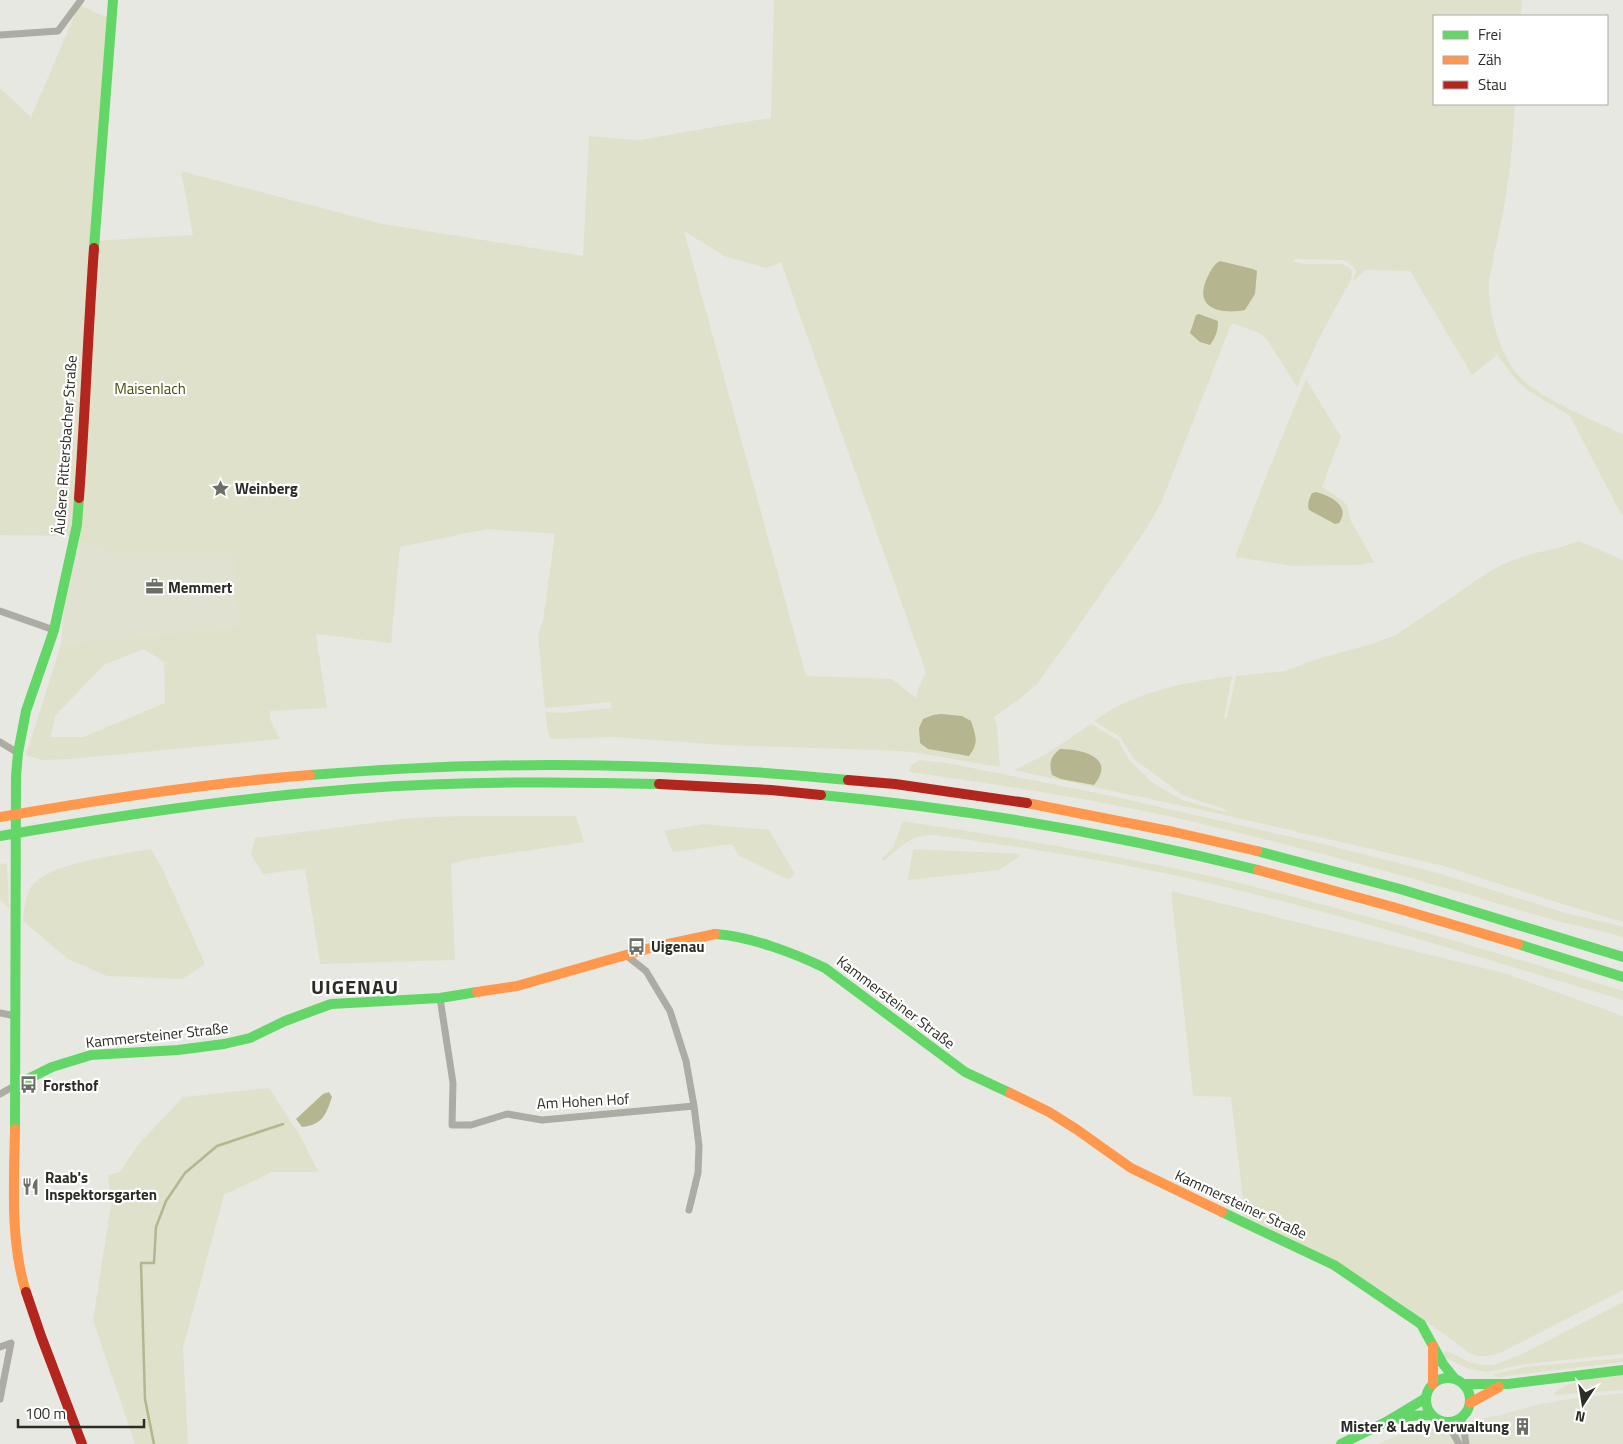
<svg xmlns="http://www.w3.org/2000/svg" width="1623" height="1444" font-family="'Titillium Web',sans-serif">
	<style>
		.built { fill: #e1e1d2 }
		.green { fill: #e0e1ca; fill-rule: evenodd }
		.water { fill: #b5b58f }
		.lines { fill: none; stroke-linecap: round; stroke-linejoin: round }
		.stream { stroke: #b5b58f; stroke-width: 2.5 }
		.street { stroke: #acaca4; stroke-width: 7 }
		.fast { stroke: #63d668; stroke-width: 10 }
		.slow { stroke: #ff974d; stroke-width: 10 }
		.jam { stroke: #b3261e; stroke-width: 10 }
		.labels { text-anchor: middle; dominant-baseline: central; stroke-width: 4.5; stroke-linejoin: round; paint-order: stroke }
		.park-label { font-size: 15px; fill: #4d4c0e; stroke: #fff }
		.street-label { font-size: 15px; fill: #2b2c26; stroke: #fff }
		.poi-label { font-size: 15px; font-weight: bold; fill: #2b2c26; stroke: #fff; text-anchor: start }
		.district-label { font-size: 20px; font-weight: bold; letter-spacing: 1px; fill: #2b2c26; stroke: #fff }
	</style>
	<rect width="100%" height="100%" fill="#e8e8e2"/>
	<path class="built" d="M69 536 112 554H233L240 627 61 644Z
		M1623 1393V1444H1378L1403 1433 1500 1415 1536 1405 1569 1399Z"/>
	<path class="green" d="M774 0H1522L1521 16H1434V104H1515C1513 131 1512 160 1507 187 1504 210 1499 232 1494 255 1493 263 1490 272 1489 281 1488 310 1498 351 1517 374 1538 398 1593 420 1623 434V515L1622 516 1570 416 1530 392 1517 381 1497 355 1472 375 1410 271 1365 270 1354 281 1356 270 1349 263 1343 260 1296 259 1292 261 1303 264H1342L1351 269 1352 274 1351 280 1319 338 1297 387 1266 338 1257 332 1234 324 1231 325 1161 503 1144 532 1061 651 1037 684 1018 700 994 717 997 726 1000 767C966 762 933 754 900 751L721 745 615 737 552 739 549 737 545 712 562 713 611 708V702L545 708 538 636 543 620 555 534 487 529 400 547 391 643 316 634 327 708 270 711V719L280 739 70 759 42 760 26 755 61 644 239 627 233 554H112L69 536 0 535V88L31 117 79 5 108 18 91 241 193 235 181 171 383 224 583 256 589 136 639 140 737 123 771 118ZM684 231 724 256 766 268 781 262 926 672 919 687 916 698 892 679 806 676ZM144 649 164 662 165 703 83 737H50L56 715 104 665Z
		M1306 379 1341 437 1322 487 1339 498 1347 505 1351 521 1374 562 1360 565 1292 566 1235 557 1267 474Z
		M1579 541 1623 560V922L1562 904 1444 866 1225 815 1014 770 1045 755 1091 724 1118 740 1129 760 1154 784 1182 800 1225 812V809L1196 800 1181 794 1134 759 1120 737 1094 721C1133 692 1185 682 1232 676L1224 719 1227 717 1236 676 1285 671 1317 659 1375 643 1396 635 1490 571 1510 561 1531 554 1558 548Z
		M920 760 947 763 1107 795 1323 844 1441 874 1569 914 1617 925 1623 927V937C1600 930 1576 926 1553 920 1440 886 1326 853 1210 826 1111 802 1010 786 909 772L911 765Z
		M461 816H576L584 842 471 859 451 864 455 960 320 964 305 869 263 874 251 854 255 838 411 818Z
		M903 821C995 835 1087 850 1178 869 1235 881 1291 896 1347 911 1440 936 1532 963 1623 991V1000C1480 958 1337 912 1191 879 1107 860 1020 847 935 835 909 835 903 845 884 861L882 859 893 847Z
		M703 824 769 830 795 874 789 880 740 856 731 844 673 852 664 831Z
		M151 849 164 872 205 964 182 979 107 976 68 959 23 921C24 909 25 897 31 887 46 863 124 854 151 849Z
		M913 849 1022 854 1000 870 908 880Z
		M7 863 9 909 0 899V864Z
		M1171 891 1504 973 1623 1016V1290L1500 1353C1487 1357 1472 1359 1462 1347 1416 1314 1371 1281 1321 1254 1296 1240 1270 1229 1245 1217L1231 1097 1193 1096Z
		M269 1088 302 1139 318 1172H272L224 1195 183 1348 188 1444H135L93 1320 111 1205 108 1175 120 1172 137 1146 183 1097Z
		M1623 1302V1354L1526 1364 1486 1372 1467 1368 1446 1358 1443 1355 1445 1351H1447L1469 1362 1483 1365H1494L1520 1355Z
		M1623 1358V1362L1499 1377 1492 1375 1524 1367Z
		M1623 1375V1390L1557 1395 1554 1393C1574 1378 1599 1378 1623 1375Z"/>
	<path class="water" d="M1220 261 1253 269 1257 271 1255 294 1245 310C1219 315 1192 308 1208 276 1211 270 1214 264 1220 261Z
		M1199 314 1218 321C1218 330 1216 337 1210 345L1200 342 1190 333 1196 315Z
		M1316 492C1331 496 1351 506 1339 523L1335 524 1309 510C1307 504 1309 499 1312 493Z
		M941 714 962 716 971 721C976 736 979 743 969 756L928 749 920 743 919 728 923 719 933 715Z
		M1060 749C1081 749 1117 757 1094 785L1061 779 1052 775C1049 763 1050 757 1060 749Z
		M329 1092 332 1097C326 1114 323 1125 302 1127L296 1119 323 1094Z"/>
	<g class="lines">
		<path class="stream" d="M154 1444 145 1399 141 1263H154L156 1227 166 1201 185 1173 217 1146 283 1124"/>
		<path class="street" d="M0 35 58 31 81 0
			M0 611 54 630
			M0 742 18 753
			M627 956 646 971 670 1011 686 1061 694 1106 699 1146 698 1173 689 1210
			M440 998 453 1083 452 1125H471L507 1114 542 1120 694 1106
			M0 1013 16 1016
			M0 1094 16 1085
			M0 1347 11 1343 0 1399
			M1462 1418 1466 1444
			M1447 1422 1459 1444"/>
		<path class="fast" d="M94 248 113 0
			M310 775C491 760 667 762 848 780
			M821 795C969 809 1114 834 1258 870
			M0 836C109 817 219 800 330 791 439 781 549 781 659 784
			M1257 851 1400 889 1623 957
			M715 934C749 936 794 953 825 968L965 1072 1010 1093
			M1518 944 1623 977
			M16 1085 52 1067 91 1055 178 1050 224 1044 250 1038 285 1021 331 1004 440 998 477 992
			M15 1129 16 776 18 753 26 711 54 630 77 525 79 498
			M1222 1212 1334 1265 1421 1324 1443 1364 1455 1379
			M1426 1400a22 22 0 1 1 44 0a22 22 0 1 1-44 0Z
			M1463 1384H1508L1623 1370
			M1400 1419 1409 1416 1431 1415
			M1341 1444 1386 1422 1426 1398"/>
		<path class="slow" d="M1027 803 1174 832 1257 851
			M0 817C103 799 206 783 310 775
			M1258 870 1393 907 1518 944
			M477 992 517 986 654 947 715 934
			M1010 1093 1049 1112 1076 1129 1131 1168 1222 1212
			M15 1129C14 1182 10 1242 26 1292
			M1433 1346V1384
			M1470 1403 1499 1387"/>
		<path class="jam" d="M79 498C85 415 88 331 94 248
			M848 780 895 784 1027 803
			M659 784 771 790 821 795
			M26 1292 41 1336 82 1444"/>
	</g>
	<defs>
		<symbol id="sight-bare" viewBox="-9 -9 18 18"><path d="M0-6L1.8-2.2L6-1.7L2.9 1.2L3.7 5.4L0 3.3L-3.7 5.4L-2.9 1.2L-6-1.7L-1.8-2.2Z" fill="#6d6e68" stroke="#fff" stroke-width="2.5" paint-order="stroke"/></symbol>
		<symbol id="office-bare" viewBox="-9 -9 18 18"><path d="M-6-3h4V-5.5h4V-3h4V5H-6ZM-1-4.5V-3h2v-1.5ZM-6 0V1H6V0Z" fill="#6d6e68" stroke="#fff" stroke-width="2.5" paint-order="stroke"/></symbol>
		<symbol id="bus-bare" viewBox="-9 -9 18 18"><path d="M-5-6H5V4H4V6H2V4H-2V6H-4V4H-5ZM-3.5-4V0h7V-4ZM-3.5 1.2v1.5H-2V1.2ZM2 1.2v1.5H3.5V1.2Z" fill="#6d6e68" stroke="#fff" stroke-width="2.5" paint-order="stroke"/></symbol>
		<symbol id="restaurant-bare" viewBox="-9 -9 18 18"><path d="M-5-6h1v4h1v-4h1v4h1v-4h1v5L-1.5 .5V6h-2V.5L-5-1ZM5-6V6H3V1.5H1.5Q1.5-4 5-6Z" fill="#6d6e68" stroke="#fff" stroke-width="2.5" paint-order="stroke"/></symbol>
		<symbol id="building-bare" viewBox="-9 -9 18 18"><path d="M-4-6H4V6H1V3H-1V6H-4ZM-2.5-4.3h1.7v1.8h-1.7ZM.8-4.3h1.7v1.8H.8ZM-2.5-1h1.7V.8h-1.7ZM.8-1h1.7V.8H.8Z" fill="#6d6e68" stroke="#fff" stroke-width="2.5" paint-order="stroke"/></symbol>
	</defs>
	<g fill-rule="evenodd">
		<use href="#sight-bare" x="208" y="476" width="25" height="25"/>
		<use href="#office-bare" x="142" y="574" width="25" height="25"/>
		<use href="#bus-bare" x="624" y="934" width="25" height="25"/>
		<use href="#bus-bare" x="16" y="1072" width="25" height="25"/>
		<use href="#restaurant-bare" x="18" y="1174" width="25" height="25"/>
		<use href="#building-bare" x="1510" y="1414" width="25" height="25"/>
	</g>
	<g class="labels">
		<g class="park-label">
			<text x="150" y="388">Maisenlach</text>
		</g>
		<g class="street-label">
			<text transform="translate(65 445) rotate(-86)">Äußere Rittersbacher Straße</text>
			<text transform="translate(896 1002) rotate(37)">Kammersteiner Straße</text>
			<text transform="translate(157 1035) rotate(-6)">Kammersteiner Straße</text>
			<text transform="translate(583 1101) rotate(-3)">Am Hohen Hof</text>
			<text transform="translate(1241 1204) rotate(25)">Kammersteiner Straße</text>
		</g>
		<g class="poi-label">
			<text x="235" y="488">Weinberg</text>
			<text x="168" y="587">Memmert</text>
			<text x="651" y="946">Uigenau</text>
			<text x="43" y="1085">Forsthof</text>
			<text x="45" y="1177">Raab's<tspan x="45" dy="17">Inspektorsgarten</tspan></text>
			<text x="1509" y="1426" text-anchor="end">Mister &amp; Lady Verwaltung</text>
		</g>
		<g class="district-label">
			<text x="355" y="986">UIGENAU</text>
		</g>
	</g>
	<rect x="1433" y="15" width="175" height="90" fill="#ffffff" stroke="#aaaba8"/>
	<rect x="1443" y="31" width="25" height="8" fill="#63d668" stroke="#aaaba8"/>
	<text x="1478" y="40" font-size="15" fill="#2b2c26">Frei</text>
	<rect x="1443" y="56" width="25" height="8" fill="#ff974d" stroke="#aaaba8"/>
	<text x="1478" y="65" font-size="15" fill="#2b2c26">Zäh</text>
	<rect x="1443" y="81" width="25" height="8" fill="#b3261e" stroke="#aaaba8"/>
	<text x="1478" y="90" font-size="15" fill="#2b2c26">Stau</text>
	<g transform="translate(1583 1404) rotate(192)" stroke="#ffffff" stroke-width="4" paint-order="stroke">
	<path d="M0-4L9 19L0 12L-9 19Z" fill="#2b2c26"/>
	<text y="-8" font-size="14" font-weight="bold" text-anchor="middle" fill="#2b2c26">N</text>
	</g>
	<path d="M18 1419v8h126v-8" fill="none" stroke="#2b2c26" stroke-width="2.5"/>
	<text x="25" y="1419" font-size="15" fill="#2b2c26" stroke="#ffffff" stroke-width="4" paint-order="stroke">100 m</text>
</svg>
